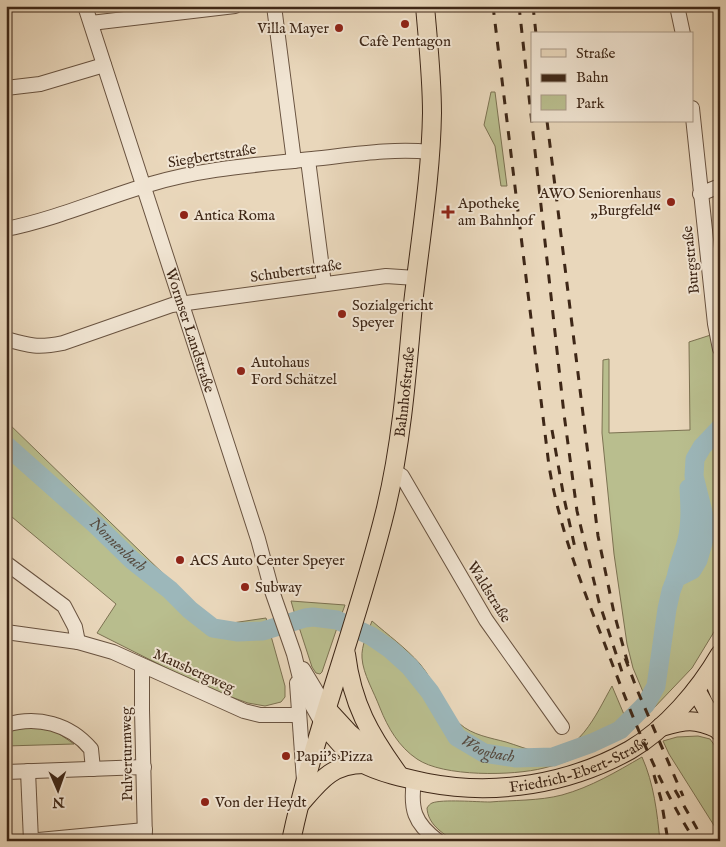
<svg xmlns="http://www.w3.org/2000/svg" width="726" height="847" font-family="'IM FELL English',serif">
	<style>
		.green { fill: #b9be8e; stroke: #7c7252 }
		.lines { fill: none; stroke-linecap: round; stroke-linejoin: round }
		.river { stroke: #9cb7ba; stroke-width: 19 }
		.minor-casing { stroke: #695340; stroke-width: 16 }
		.major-casing { stroke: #3e2717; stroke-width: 20 }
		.minor { stroke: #f1e5d3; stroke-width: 14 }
		.major { stroke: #e9d7bb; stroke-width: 18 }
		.rail { stroke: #3e2717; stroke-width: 3; stroke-dasharray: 9 9; stroke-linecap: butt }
		.poi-dot { fill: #8f2418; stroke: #f1e5d3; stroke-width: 2 }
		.labels { text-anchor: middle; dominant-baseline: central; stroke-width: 4; stroke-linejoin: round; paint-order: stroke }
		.poi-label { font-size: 15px; fill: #3e2717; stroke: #f1e5d3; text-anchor: start }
		.street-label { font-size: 15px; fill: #3e2717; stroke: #f1e5d3 }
		.water-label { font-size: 16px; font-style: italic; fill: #564b40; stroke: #f1e5d3 }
	</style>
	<rect width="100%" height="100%" fill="#e9d7bb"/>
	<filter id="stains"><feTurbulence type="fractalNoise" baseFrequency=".004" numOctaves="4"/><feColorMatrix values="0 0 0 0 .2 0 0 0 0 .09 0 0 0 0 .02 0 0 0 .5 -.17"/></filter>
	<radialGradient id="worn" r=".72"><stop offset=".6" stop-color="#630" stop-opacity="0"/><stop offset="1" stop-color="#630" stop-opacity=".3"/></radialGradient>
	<path class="green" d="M491 92H495L507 186H501L495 146 484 125Z
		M720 332V622L692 668 651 711 633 668 627 644 614 554 602 433 603 360 609 359V433L690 430 689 342Z
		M6 421 211 620 232 623 266 618 285 686V697L281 702 265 706 248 703 206 688 97 633 116 604 6 512Z
		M291 601 345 605 341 616 313 613 295 615Z
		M314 621 338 625 322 672 320 674 316 673 312 667 298 624Z
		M372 621C388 635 406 648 420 664 436 683 442 708 460 724 472 735 491 738 506 742 516 745 528 750 539 752 578 759 596 714 612 686L631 731C603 745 575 761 544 768 513 776 443 777 417 759 399 747 388 728 380 708 374 692 363 674 362 658 361 646 368 632 372 621Z
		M27 726 55 731 74 744 6 746V730Z
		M698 736 710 739 715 746 720 759V835L669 754 663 741 677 737Z
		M642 757C654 784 657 812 660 841H454C441 832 428 824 427 808 429 805 430 804 432 803 442 799 477 802 490 802 513 800 539 801 562 795 591 787 616 772 642 757Z"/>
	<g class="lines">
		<g class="river">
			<path id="s1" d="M6 445 97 526 132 560 170 590 190 610 213 628 238 632 263 631 305 618 313 617 337 620 371 636 390 649 410 667 430 692 457 737 484 753 516 758 553 757 592 743 620 730 646 704 656 686 667 609 671 591 676 578 692 570 698 560 705 536 706 524 694 476 695 459 702 447 720 428"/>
			<path d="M676 578C678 565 684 553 687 540 691 523 690 506 689 488"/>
		</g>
		<defs>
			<g id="minor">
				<path id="s2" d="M85 6 258 539 272 591 294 654 301 682 309 700 322 723"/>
				<path d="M274 6 294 161"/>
				<path d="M677 6 683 34"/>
				<path d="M91 23 235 6"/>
				<path d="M6 88 40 84 104 65"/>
				<path d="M692 108 715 324 720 349"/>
				<path d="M308 160 324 284"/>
				<path d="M700 194 720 186"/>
				<path d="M6 229C56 219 103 198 151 184 204 168 258 165 312 159 351 155 391 148 430 152"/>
				<path d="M6 339C30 346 38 348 63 343L172 305 386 276 416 278"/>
				<path d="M394 471 402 476 486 620 562 727"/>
				<path d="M6 563 64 606 75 627 78 642"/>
				<path d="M6 632 78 642 113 652 244 711 260 715H299"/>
				<path d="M142 666V710L145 841"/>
				<path d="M303 669 327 709"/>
				<path d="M297 683 304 781"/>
				<path d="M6 725C37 715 70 724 91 749L93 769"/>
				<path d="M28 771 31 841"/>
				<path d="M6 772 144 767"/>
				<path d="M414 780C410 809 414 823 438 841"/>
				<path d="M28 841 145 830"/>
			</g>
			<g id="major">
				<path d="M346 654C352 704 370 735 399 775"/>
				<path d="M710 671 720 695"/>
				<path d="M696 690 719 731"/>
				<path d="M327 709 350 734 381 760"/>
				<path id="s3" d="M322 723C335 737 347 754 362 763 379 773 409 779 428 783 496 796 569 784 630 750 666 729 699 690 720 654"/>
				<path d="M661 727C686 720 694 718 718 729"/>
				<path d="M301 803C320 781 332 764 364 764"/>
				<path id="s4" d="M291 841C315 728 359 620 386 508 402 441 407 372 413 304 420 241 431 177 432 113 432 77 428 42 425 6"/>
			</g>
		</defs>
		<use href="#minor" class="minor-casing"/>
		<use href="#major" class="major-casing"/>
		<use href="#minor" class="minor"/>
		<use href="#major" class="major"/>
		<path class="rail" d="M493 6 549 466C559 526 580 581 602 637 628 705 655 779 695 841
			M519 6 564 414 577 511 599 602 622 672
			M533 6 536 34
			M547 121 598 536 614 613 628 664
			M552 430 564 498 575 548
			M625 658 638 692 683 796
			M654 775 661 799 668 841
			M675 790 704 841"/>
	</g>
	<g class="poi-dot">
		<circle cx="405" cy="24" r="5"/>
		<circle cx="339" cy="28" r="5"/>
		<circle cx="671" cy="202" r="5"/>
		<path d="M445.5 204.5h5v5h5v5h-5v5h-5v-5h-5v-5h5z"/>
		<circle cx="184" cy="215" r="5"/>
		<circle cx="342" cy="314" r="5"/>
		<circle cx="241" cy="371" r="5"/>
		<circle cx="180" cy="560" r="5"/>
		<circle cx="245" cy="587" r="5"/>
		<circle cx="286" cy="756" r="5"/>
		<circle cx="205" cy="802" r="5"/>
	</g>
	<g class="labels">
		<g class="poi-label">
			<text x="329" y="28" text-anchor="end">Villa Mayer</text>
			<text x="405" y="41" text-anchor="middle">Cafè Pentagon</text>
			<text x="661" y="193" text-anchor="end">AWO Seniorenhaus<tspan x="661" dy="17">„Burgfeld“</tspan></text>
			<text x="458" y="203">Apotheke<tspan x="458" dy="17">am Bahnhof</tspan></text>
			<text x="194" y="215">Antica Roma</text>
			<text x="352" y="305">Sozialgericht<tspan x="352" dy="17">Speyer</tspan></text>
			<text x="251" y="362">Autohaus<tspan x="251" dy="17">Ford Schätzel</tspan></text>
			<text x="190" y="560">ACS Auto Center Speyer</text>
			<text x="255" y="587">Subway</text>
			<text x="296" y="756">Papii's Pizza</text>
			<text x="215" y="802">Von der Heydt</text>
		</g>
		<g class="street-label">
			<text transform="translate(212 156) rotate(-9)">Siegbertstraße</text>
			<text transform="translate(691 260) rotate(-96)">Burgstraße</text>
			<text transform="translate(296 271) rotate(-8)">Schubertstraße</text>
			<text stroke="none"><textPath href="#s2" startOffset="341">Wormser Landstraße</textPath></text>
			<text stroke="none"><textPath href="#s4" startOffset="464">Bahnhofstraße</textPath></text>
			<text transform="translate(489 592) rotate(58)">Waldstraße</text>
			<text transform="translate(194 671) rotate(24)">Mausbergweg</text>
			<text transform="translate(127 754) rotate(-91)">Pulverturmweg</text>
			<text stroke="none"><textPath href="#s3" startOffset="281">Friedrich-Ebert-Straße</textPath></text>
		</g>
		<g class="water-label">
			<text stroke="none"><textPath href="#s1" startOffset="150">Nonnenbach</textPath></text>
			<text stroke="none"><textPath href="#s1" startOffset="609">Woogbach</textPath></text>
		</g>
	</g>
	<rect width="726" height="847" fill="none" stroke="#e9d7bb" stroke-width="25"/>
	<rect x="8" y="8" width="711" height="832" fill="none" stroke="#3e2717" stroke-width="2.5"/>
	<rect x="12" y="12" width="701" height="822" fill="none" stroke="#3e2717"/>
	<rect x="531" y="32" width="162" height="90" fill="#f1e5d3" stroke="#a99988"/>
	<rect x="541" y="49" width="25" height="8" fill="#e9d7bb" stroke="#a99988"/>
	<text x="576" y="58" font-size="15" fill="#3e2717">Straße</text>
	<rect x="541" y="74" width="25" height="8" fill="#3e2717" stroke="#a99988"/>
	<text x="576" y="82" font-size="15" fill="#3e2717">Bahn</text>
	<rect x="541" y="95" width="25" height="15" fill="#b9be8e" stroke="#a99988"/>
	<text x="576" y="108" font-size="15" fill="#3e2717">Park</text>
	<g transform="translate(58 790) rotate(178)" stroke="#f1e5d3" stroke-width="4" paint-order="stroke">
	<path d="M0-4L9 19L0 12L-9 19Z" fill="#3e2717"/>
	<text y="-8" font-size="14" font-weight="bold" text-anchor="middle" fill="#3e2717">N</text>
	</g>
	<rect width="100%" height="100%" filter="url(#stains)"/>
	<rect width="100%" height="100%" fill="url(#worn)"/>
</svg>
